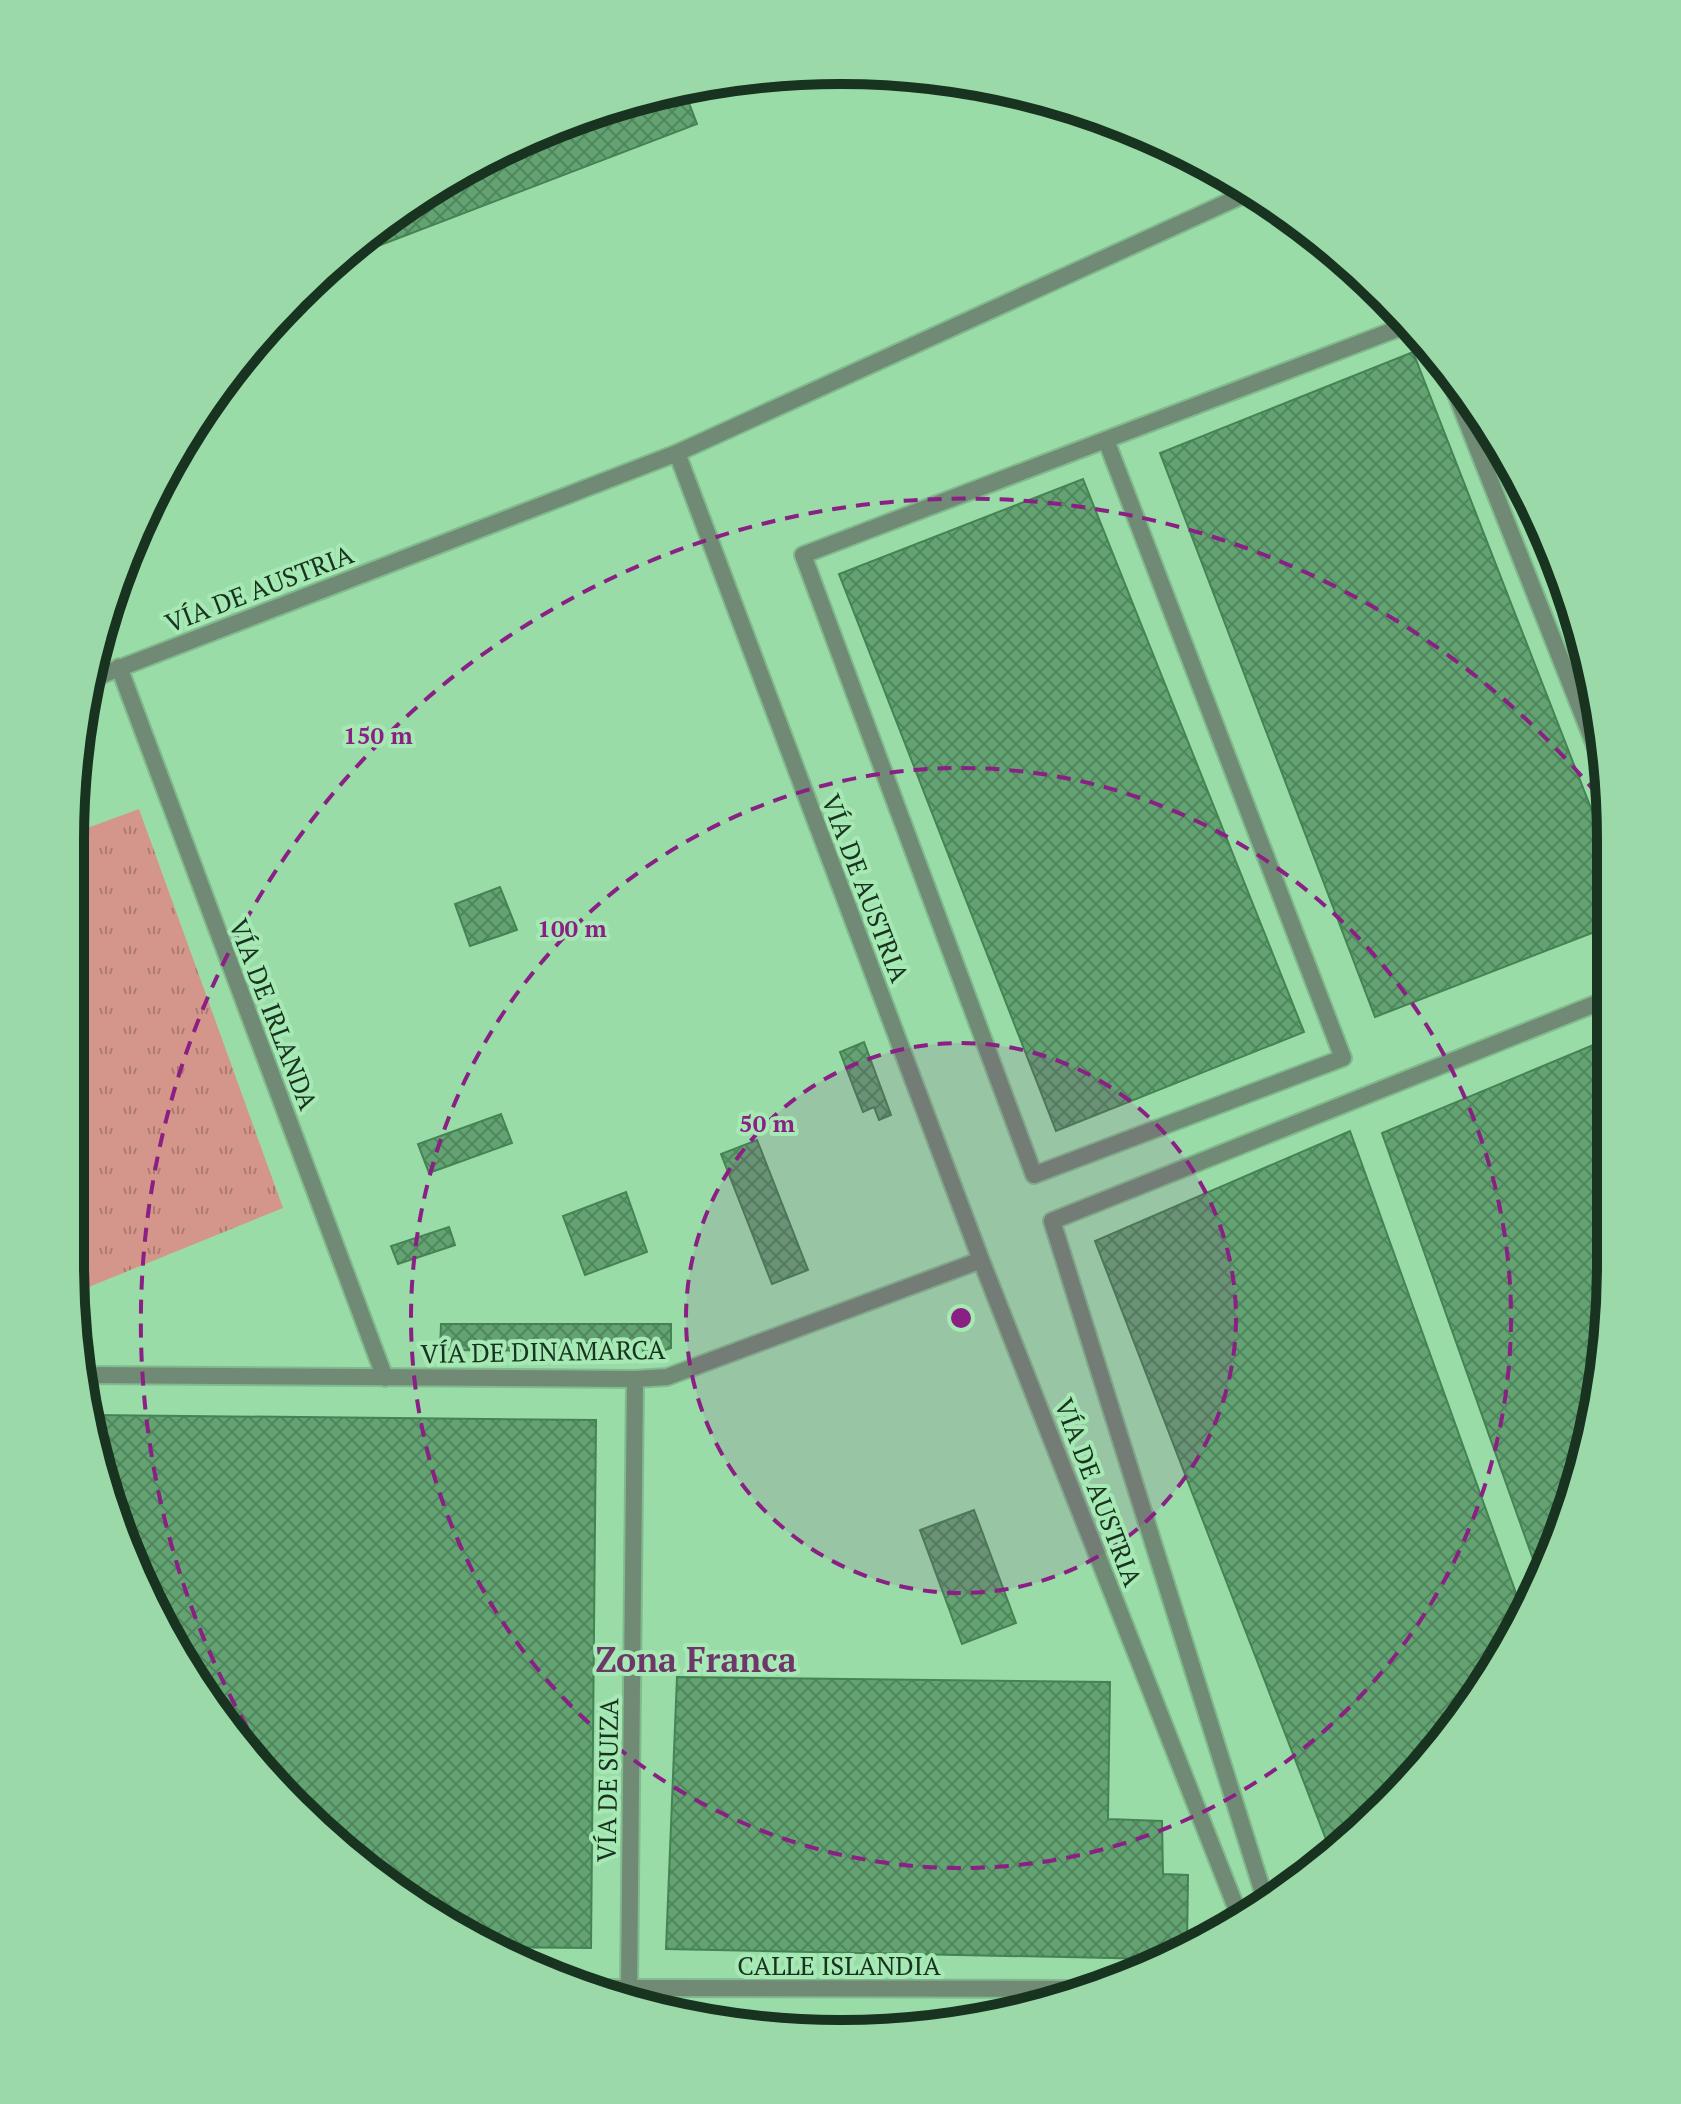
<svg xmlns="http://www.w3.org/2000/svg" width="1681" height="2104" font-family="'PT Serif',serif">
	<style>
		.grass { fill: url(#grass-tufts) }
		.building { fill: url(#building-cross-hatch); stroke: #448454; stroke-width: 2 }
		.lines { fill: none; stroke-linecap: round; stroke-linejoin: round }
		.service-casing { stroke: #80ba8d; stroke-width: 20 }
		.service { stroke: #708a75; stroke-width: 16 }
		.ring { fill: none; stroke: #8a1f84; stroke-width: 4; stroke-dasharray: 14 10 }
		.labels { text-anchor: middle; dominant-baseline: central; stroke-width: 8; stroke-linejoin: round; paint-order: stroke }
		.street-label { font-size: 26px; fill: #18331f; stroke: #a6e9b4 }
		.district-label { font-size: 34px; font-weight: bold; fill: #6d3869; stroke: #a6e9b4 }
		.rim { fill: none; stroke: #18331f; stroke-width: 10 }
		.centre { fill: #8a1f84; stroke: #a6e9b4; stroke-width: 4 }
		.ring-label { font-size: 24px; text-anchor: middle; font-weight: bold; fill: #8a1f84; stroke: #a6e9b4; stroke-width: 8; stroke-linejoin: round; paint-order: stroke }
	</style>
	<defs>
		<pattern id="grass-tufts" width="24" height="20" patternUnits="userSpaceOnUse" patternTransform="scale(2)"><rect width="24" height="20" fill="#d4968b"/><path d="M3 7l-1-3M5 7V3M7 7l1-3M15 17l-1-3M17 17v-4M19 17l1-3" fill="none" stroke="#ab7b71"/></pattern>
		<pattern id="building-cross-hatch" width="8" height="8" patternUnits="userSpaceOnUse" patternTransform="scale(2)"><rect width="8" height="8" fill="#63a372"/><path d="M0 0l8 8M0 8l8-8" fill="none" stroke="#51855d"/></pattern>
	</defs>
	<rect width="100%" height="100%" fill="#9adca8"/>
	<path class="grass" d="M139 809 283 1208 74 1293 70 1263 71 834Z"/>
	<path class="building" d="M684 90 697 124 357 254 456 173 593 111Z
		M1413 352 1610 857V926L1375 1017 1160 453Z
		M1083 479 1304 1032 1056 1131 839 574Z
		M500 887 517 930 470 946 455 904Z
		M1610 1038 1611 1264 1596 1413 1552 1559 1540 1579 1382 1133Z
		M864 1042 891 1115 879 1120 874 1107 863 1112 840 1052Z
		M501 1114 512 1143 429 1173 418 1144Z
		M1350 1131 1522 1610 1452 1732 1348 1843 1332 1855 1095 1241Z
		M757 1140 808 1270 772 1284 721 1154Z
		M626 1192 647 1252 585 1275 563 1216Z
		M449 1227 455 1245 398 1264 391 1246Z
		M441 1324H671V1348L662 1351H643L642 1343H567V1351L440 1350Z
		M90 1415 596 1420 591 1948 494 1947 455 1931 295 1808 173 1648 96 1462Z
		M974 1510 1016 1623 962 1644 920 1530Z
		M677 1677 1110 1682 1108 1819 1162 1821 1163 1874 1188 1875 1187 1947 1159 1959 666 1949Z"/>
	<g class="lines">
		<defs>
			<path id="service" d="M1446 369 1607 776
				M1106 440 1343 1058 1034 1175 803 555 1410 324
				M677 453 1250 192
				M119 667 385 1378
				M94 678 677 453 981 1260 1241 1920
				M85 1375 635 1379 667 1377 981 1260
				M1266 1902 1052 1221 1610 998
				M594 1988 1084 1989
				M629 1989 635 1379"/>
		</defs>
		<use href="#service" class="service-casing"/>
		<use href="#service" class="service"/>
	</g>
	<circle cx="961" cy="1318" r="275" fill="#8a1f84" fill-opacity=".12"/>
	<g class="ring">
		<circle cx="961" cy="1318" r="275"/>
		<circle cx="961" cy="1318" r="550"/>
		<path d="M299 1808A824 824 0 0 1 1606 805"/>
	</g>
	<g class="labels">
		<g class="street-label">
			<text transform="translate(259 588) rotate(-21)">VÍA DE AUSTRIA</text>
			<text transform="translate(866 888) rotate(69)">VÍA DE AUSTRIA</text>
			<text transform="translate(274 1014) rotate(69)">VÍA DE IRLANDA</text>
			<text transform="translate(543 1351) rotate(-1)">VÍA DE DINAMARCA</text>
			<text transform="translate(1099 1492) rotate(69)">VÍA DE AUSTRIA</text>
			<text transform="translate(607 1780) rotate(-89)">VÍA DE SUIZA</text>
			<text x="839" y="1965">CALLE ISLANDIA</text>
		</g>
		<g class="district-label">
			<text x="696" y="1659">Zona Franca</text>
		</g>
	</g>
	<path d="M0 0H1681V2104H0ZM840 84H841A756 756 0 0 1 1597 840V1264A756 756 0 0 1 841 2020H840A756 756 0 0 1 84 1264V840A756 756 0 0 1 840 84Z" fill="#9bdaa8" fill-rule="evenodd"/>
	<path class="rim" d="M840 84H841A756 756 0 0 1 1597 840V1264A756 756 0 0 1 841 2020H840A756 756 0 0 1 84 1264V840A756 756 0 0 1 840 84Z"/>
	<circle cx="961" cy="1318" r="12" class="centre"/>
	<g class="ring-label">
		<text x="378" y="744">150 m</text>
		<text x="572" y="937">100 m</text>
		<text x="767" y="1132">50 m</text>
	</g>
</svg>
